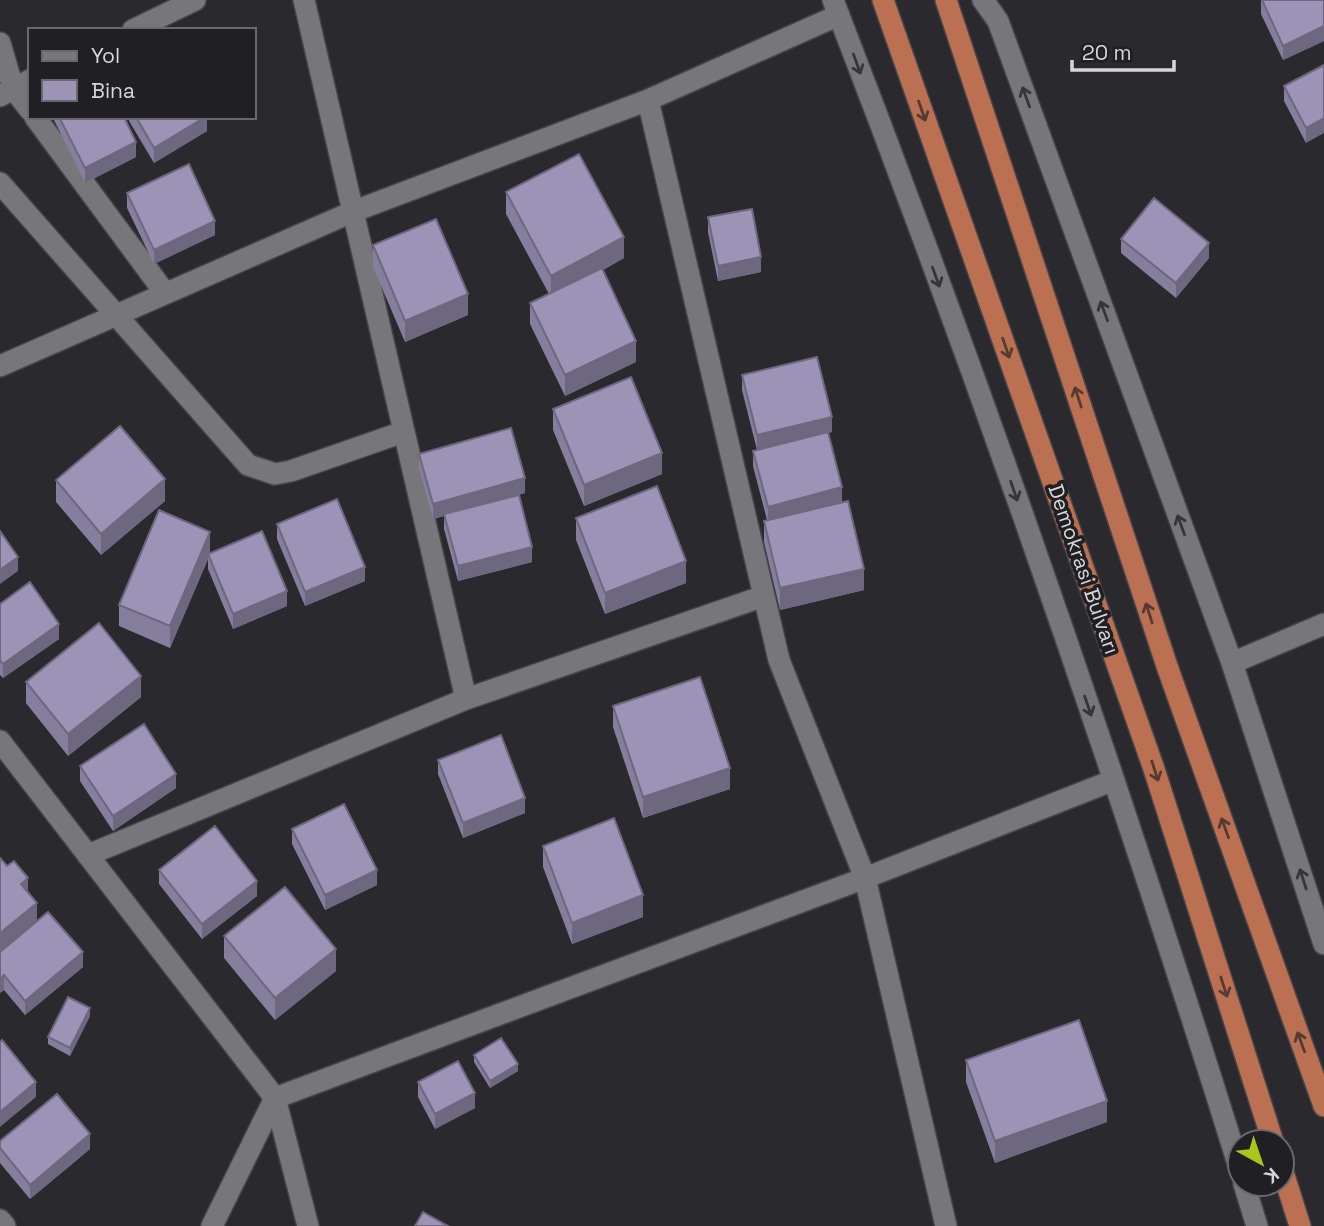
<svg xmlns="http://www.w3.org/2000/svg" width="1324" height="1226" font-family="'Space Grotesk',sans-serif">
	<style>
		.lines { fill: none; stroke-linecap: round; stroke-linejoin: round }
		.minor-casing { stroke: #454448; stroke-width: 24 }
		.tertiary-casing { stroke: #454448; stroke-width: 24 }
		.trunk-casing { stroke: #454448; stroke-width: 24 }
		.minor { stroke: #77767b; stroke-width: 21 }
		.tertiary { stroke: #77767b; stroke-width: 21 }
		.trunk { stroke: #bb7052; stroke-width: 21 }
		.wall { fill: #867e9d }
		.shaded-wall { fill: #6d677f }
		.building { fill: #9c93b6; stroke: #6d677f; stroke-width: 2 }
		.oneway { stroke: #363539 }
		.oneway2 { stroke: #563b33 }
		.labels { text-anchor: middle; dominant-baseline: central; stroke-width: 7; stroke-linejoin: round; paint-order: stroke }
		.street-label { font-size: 21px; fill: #d7d6d9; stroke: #201f23 }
	</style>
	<rect width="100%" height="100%" fill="#2a292d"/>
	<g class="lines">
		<defs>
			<path id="minor" d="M304 0 466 699
				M833 0C982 385 1117 776 1240 1170
				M983 0 998 21 1232 663 1324 944
				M133 30 195 0
				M0 43 13 88 30 110
				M0 96 30 80
				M648 100 779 660 865 878 946 1226
				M35 117 165 293
				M0 183 248 465 275 474 291 471 403 432
				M0 366 352 212 648 100 839 15
				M1232 663 1324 624
				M88 855 466 699 764 596
				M1244 1184 1257 1226
				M0 1220 5 1226
				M212 1226 275 1098 865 878 1114 780"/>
			<path id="tertiary" d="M0 741 275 1098 308 1226"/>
			<path id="trunk" d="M883 0 1154 769 1273 1142
				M946 0 1168 669 1324 1106
				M1282 1169 1300 1226"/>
		</defs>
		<use href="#minor" class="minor-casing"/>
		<use href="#tertiary" class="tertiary-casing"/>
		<use href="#trunk" class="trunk-casing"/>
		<use href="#minor" class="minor"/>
		<use href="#tertiary" class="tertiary"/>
		<use href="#trunk" class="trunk"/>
	</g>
	<path class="wall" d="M1261 0H1324V41L1283 60 1261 14Z
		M1324 65 1306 143 1284 101V86Z
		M54 117H124L136 157 85 183 54 120Z
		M129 117H207V131L154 163 129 121Z
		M506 192 624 258 603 270 636 362 565 396 530 324V303L549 294 506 214Z
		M127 193 215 235 154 264 127 208Z
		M708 217 761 272 718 281 708 232Z
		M1121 239 1209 258 1176 298 1121 253Z
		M373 245 468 315 405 342 373 267Z
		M742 375 832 432 828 433 842 502 864 590 780 610 764 542V521L767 520 753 466V451L757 450 742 390Z
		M553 409 662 474 584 506 553 430Z
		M419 454 525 493 505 499 532 562 458 581 444 529V516L433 519 419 468Z
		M56 480 165 501 101 555 56 502Z
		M576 518 686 583 605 614 576 540Z
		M277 524 365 581 305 606 277 539Z
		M210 553 287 606 233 629 208 569V559L170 648 119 626V605Z
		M0 604 59 639 3 678 0 675Z
		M26 682 141 697 68 756 26 703Z
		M613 706 730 789 643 818 613 727Z
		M438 760 525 813 463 838 438 774Z
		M80 766 176 788 113 831 80 781Z
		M292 829 377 885 325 910 292 844Z
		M543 846 643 917 572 944 543 867Z
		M0 858 28 893 37 922 83 967 25 1015 4 990 0 993Z
		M159 870 257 896 202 939 159 884Z
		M224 936 336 971 275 1020 224 958Z
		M90 1016 70 1056 48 1044V1037Z
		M474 1055 518 1071 490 1088 474 1062Z
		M966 1060 1107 1122 995 1163 966 1082Z
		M418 1082 475 1108 435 1129 418 1097Z
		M0 1141 90 1149 30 1199 0 1163Z"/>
	<path class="shaded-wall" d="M1324 26V41L1283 60V46Z
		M205 117H207V131L154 163V148Z
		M1324 118V133L1306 143V128Z
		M136 142V157L85 183V168Z
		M215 221V235L154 264V250Z
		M624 237V258L551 297V276Z
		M1209 243V258L1176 298V283Z
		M761 257V272L718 281V266Z
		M468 294V315L405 342V321Z
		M636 341V362L565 396V375Z
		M832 417V432L757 450V435Z
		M662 453V474L584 506V485Z
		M525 478V493L433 519V504Z
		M165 479V501L101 555V534Z
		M842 487V502L768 521V507Z
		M210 532V553L208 554V559L170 648V626Z
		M532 547V562L458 581V566Z
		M18 557V571L0 584V570Z
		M686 561V583L605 614V593Z
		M365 567V581L305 606V592Z
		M864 569V590L780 610V588Z
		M287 591V606L233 629V614Z
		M59 624V639L3 678V664Z
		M141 676V697L68 756V734Z
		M730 768V789L643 818V797Z
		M176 774V788L113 831V816Z
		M525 798V813L463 838V823Z
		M377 870V885L325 910V895Z
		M28 878V899L21 884Z
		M257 881V896L202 939V924Z
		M643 895V917L572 944V923Z
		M37 903V925L0 954V933Z
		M336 949V971L275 1020V998Z
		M83 952V967L25 1015V1001Z
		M4 975V990L0 993V979Z
		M90 1008V1016L70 1056V1048Z
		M518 1064V1071L490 1088V1081Z
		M36 1082V1097L0 1127V1112Z
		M475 1093V1108L435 1129V1114Z
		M1107 1101V1122L995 1163V1141Z
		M90 1134V1149L30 1199V1185Z"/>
	<path class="building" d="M1262 0H1324V26L1283 46Z
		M1324 65V118L1306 128 1284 86Z
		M59 117H124L136 142 85 168Z
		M136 117H205L154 148Z
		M579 154 624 237 551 276 506 192Z
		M189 164 215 221 154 250 127 193Z
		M1154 198 1209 243 1176 283 1121 239Z
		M752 209 761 257 718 266 708 217Z
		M436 219 468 294 405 321 373 245Z
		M602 268 636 341 565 375 530 303Z
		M817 357 832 417 757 435 742 375Z
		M631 377 662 453 584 485 553 409Z
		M120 426 165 479 101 534 56 480Z
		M511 428 525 478 433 504 419 454Z
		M828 432 842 487 768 507 753 451Z
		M657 486 686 561 605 593 576 518Z
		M519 495 532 547 458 566 444 514Z
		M337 499 365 567 305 592 277 524Z
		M848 501 864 569 780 588 764 521Z
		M159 510 210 532 170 626 119 605Z
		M0 531 18 557 0 570Z
		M262 531 287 591 233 614 208 554Z
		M30 582 59 624 3 664 0 660V604Z
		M99 623 141 676 68 734 26 682Z
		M700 677 730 768 643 797 613 706Z
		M144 724 176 774 113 816 80 766Z
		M501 735 525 798 463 823 438 760Z
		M344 804 377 870 325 895 292 829Z
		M614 818 643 895 572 923 543 846Z
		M215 826 257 881 202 924 159 870Z
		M0 858 7 866 14 861 28 878 21 884 37 903 0 933Z
		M285 887 336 949 275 998 224 936Z
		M48 912 83 952 25 1001 4 975 0 979V952Z
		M68 997 90 1008 70 1048 48 1037Z
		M1079 1020 1107 1101 995 1141 966 1060Z
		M501 1038 518 1064 490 1081 474 1055Z
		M2 1040 36 1082 0 1112V1042Z
		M458 1061 475 1093 435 1114 418 1082Z
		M57 1094 90 1134 30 1185 0 1148V1141Z
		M423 1212 448 1226H415Z"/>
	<defs><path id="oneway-shaft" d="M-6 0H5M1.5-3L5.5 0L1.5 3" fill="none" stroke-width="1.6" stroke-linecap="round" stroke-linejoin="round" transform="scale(1.75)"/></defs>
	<g class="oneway">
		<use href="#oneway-shaft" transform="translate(857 64) rotate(70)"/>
		<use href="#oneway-shaft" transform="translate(1026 97) rotate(-110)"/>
		<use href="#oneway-shaft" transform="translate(936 277) rotate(70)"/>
		<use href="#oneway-shaft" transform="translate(1104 311) rotate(-110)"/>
		<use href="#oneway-shaft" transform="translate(1014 491) rotate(71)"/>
		<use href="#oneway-shaft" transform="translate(1181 525) rotate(-110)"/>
		<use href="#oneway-shaft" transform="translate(1088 706) rotate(71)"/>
		<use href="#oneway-shaft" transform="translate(1303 879) rotate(-108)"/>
	</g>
	<g class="oneway2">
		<use href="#oneway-shaft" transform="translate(922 111) rotate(71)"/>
		<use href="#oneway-shaft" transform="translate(1006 348) rotate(71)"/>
		<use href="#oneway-shaft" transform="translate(1078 397) rotate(-108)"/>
		<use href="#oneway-shaft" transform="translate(1149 613) rotate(-108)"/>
		<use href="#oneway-shaft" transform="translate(1155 771) rotate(72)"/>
		<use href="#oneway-shaft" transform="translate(1225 828) rotate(-110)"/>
		<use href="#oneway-shaft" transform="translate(1224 987) rotate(72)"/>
		<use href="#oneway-shaft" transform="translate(1301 1042) rotate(-110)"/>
	</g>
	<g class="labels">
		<g class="street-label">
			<text transform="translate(1084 569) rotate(71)">Demokrasi Bulvarı</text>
		</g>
	</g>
	<rect x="28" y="28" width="228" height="91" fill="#201f23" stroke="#69686c" stroke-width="2"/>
	<rect x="42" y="51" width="35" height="10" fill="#77767b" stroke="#69686c" stroke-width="2"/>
	<text x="91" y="63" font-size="21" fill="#d7d6d9">Yol</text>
	<rect x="42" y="80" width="35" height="21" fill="#9c93b6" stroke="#69686c" stroke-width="2"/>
	<text x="91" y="98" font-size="21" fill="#d7d6d9">Bina</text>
	<g transform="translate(1261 1163) rotate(140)"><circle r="33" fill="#201f23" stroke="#69686c" stroke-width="2"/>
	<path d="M0-5L12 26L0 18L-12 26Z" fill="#a9c71b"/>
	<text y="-10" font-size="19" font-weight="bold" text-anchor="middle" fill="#d7d6d9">K</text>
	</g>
	<path d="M1072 60v10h102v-10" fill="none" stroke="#d7d6d9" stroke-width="3.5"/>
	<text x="1082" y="60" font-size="21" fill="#d7d6d9" stroke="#201f23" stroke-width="5" paint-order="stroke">20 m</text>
</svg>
